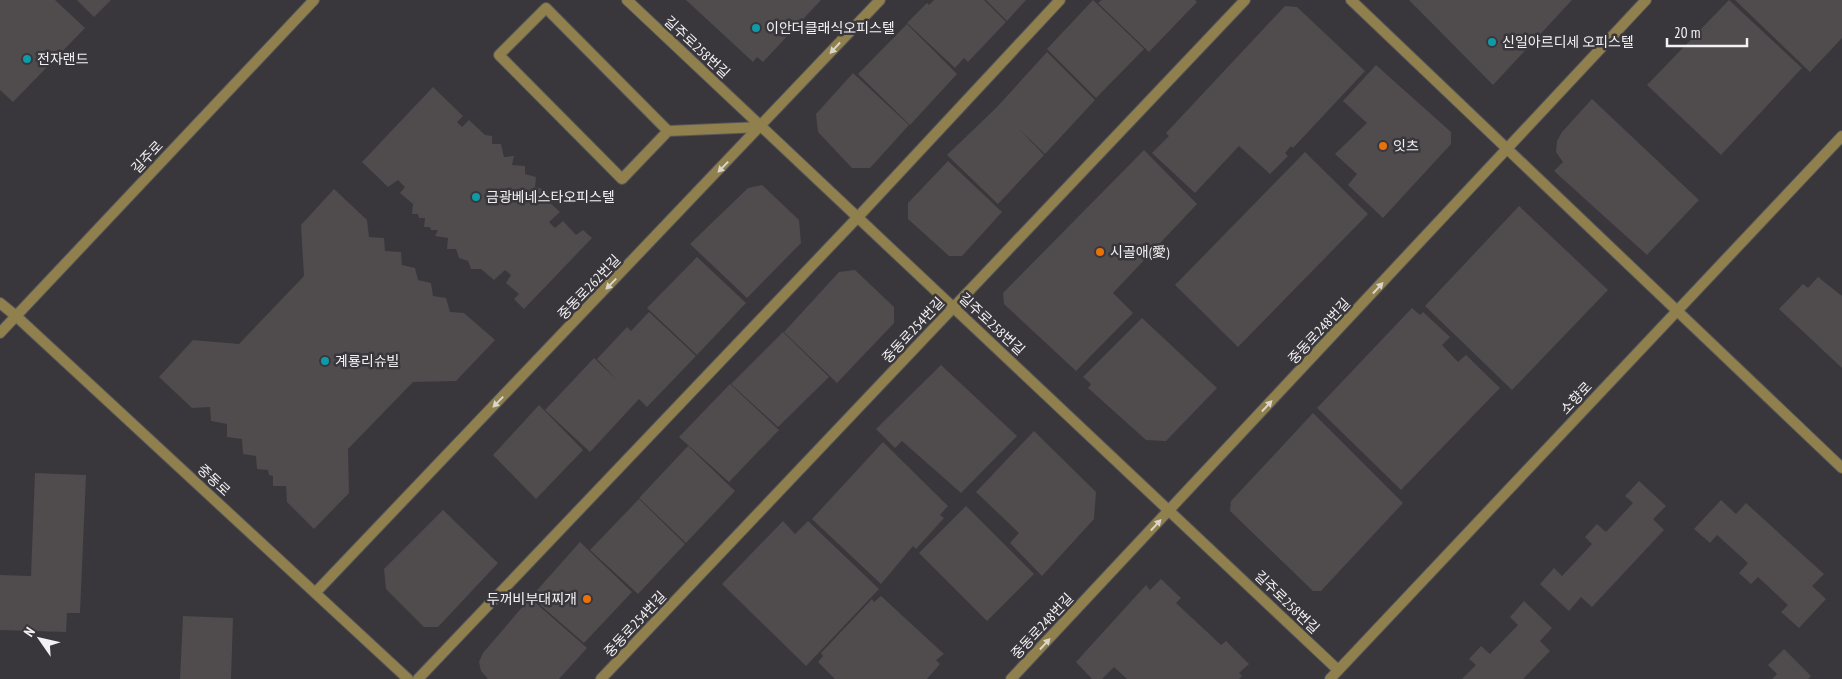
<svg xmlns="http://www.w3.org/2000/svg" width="1842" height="679" font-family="'PT Sans Narrow','Noto Sans KR',sans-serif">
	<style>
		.building { fill: #504b4d }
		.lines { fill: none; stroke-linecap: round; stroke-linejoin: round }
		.service-casing { stroke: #575559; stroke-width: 12 }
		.pedestrian-casing { stroke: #575559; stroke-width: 12 }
		.minor-casing { stroke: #575559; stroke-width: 12 }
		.tertiary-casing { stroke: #575559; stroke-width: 12 }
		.service { stroke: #8f804d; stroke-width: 10 }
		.pedestrian { stroke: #8f804d; stroke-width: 10 }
		.minor { stroke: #8f804d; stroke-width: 10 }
		.tertiary { stroke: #8f804d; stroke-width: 10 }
		.oneway { fill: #dad5ca }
		.culture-dot { fill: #0f9aa8; stroke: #39373b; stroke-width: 2 }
		.food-dot { fill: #e8710a; stroke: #39373b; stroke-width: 2 }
		.labels { text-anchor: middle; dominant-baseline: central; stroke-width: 5; stroke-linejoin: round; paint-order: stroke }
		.poi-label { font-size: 14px; fill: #f3f1f4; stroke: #39373b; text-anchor: start }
		.street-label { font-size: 14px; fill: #f3f1f4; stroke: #39373b }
	</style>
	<rect width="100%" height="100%" fill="#39373b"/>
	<path class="building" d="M0 0H55L85 28 13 102 0 90Z
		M77 0H111L94 17Z
		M686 0H821L763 62 757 57 753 62Z
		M934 0H984L1006 22 968 62 964 58 955 68 907 23 927 3 929 5Z
		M986 0H1026L1007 21Z
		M1093 0 1144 49 1096 98 1047 49Z
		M1102 0H1195L1197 2 1149 52 1098 3Z
		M1409 0H1572L1493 85Z
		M1729 0 1802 68 1721 155 1647 85Z
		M1735 0H1842V38L1810 72Z
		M1285 6 1297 7 1365 71 1293 148 1291 146 1285 153 1288 156 1270 174 1239 146 1195 193 1152 153 1169 136 1166 133Z
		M907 24 957 74 910 125 858 74Z
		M1047 52 1095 100 1045 154 1018 128 1044 155 998 204 947 155 997 107Z
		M1376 65 1451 132V144L1383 218 1348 185 1357 174 1335 154 1367 123 1343 101Z
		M853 73 909 125 870 168H852L818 132 816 114Z
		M433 87 463 116 457 122 462 127 469 120 485 135 492 136V144H501L504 157 514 156 512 165 525 166V174L536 177 535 187 547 190 548 201 560 212 549 222 555 228 563 221 576 235 583 230 592 238 524 309 514 299 519 294 506 283 511 275 505 270 494 280 481 269H471L468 261 459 258 456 249H447L448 238 435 236 438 230H431L430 227H424L425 218H419L418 214H412L413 204 400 193 405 187 398 180 388 187 362 162Z
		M1592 99 1699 200 1647 255 1554 171 1563 162 1556 152 1557 141 1562 132Z
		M1144 150 1197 204 1113 293 1133 313 1076 371 1004 304 1003 293Z
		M1305 152 1368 214 1238 347 1175 285Z
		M948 161 1002 212 962 256H949L908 219V203Z
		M762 185 799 220 801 243 747 298 690 244 748 188Z
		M334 189 367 220 369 237 384 238 385 251 401 252 402 265 415 268 418 280 431 283 433 296 446 298 450 312 464 313 495 340 456 381 413 382 348 449 349 493 314 529 287 502 286 486H273V476L269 475 268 470 257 469 256 456 243 454 242 439 227 437V424L211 421 210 407 192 408 159 377 193 340 239 344 304 276 301 225Z
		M1519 206 1608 290 1512 390 1425 306Z
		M697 257 746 303 697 355 647 308Z
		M855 270 894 307V323L837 383 784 332 839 272Z
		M1818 277 1842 296V368L1779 309 1803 284 1808 288Z
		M1412 308 1420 315 1423 312 1450 337 1442 345 1458 362 1466 355 1500 388 1401 490 1317 408Z
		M649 312 696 356 647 407 639 399 590 452 545 410 594 358 618 381 597 359 627 327 631 331Z
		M1142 318 1217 388 1166 441 1146 440 1088 388 1091 384 1083 377Z
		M783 332 829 377 778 427 731 384Z
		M941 365 1017 436 961 493 902 441 895 448 876 429Z
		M730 384 779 430 729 482 679 437Z
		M539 405 583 450 536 499 493 455Z
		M1313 413 1403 503 1321 591H1313L1230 511 1231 501Z
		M1034 431 1096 492 1094 519 1042 576 1010 543 1019 533 976 492Z
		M883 442 948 506 940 515 944 518 916 549 913 546 881 584 812 519Z
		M688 446 735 491 686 543 639 498Z
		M35 473 86 475 80 613H67L66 632 0 630V575L31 576Z
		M1639 481 1666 506 1653 519 1664 530 1592 607 1581 597 1569 611 1540 584 1554 568 1562 576 1592 544 1585 537 1597 524 1606 532 1633 503 1625 496Z
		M639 499 685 544 638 594 590 550Z
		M1721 500 1736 514 1746 503 1824 574 1812 586 1826 599 1799 628 1781 612 1788 605 1758 577 1751 584 1739 573 1748 563 1717 535 1710 543 1694 529Z
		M966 506 1034 574 987 621 919 553Z
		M443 510 498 563 438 627H424L386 589 384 569Z
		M783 521 795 534 808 521 879 589 806 666 722 584Z
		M580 542 632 592 584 643 531 597Z
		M1161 579 1181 598 1176 603 1221 645 1226 641 1249 664 1239 673 1242 676 1239 679H1127L1114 667 1102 679H1092L1076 662 1146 585 1150 590Z
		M881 596 944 654 936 660 940 664 927 679H835L818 662 823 656 821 653 872 599 874 602Z
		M530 598 587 648 559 679H488L481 671 479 662 483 653Z
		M1524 601 1552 628 1540 641 1550 651 1523 679H1462L1476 665 1469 659 1481 646 1490 654 1518 625 1510 617Z
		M183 616 233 618 231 679H180Z
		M1784 649 1811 676 1808 679H1772L1777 674 1768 665Z"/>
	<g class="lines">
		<defs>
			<path id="service" d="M668 131 546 8 499 55 622 179 668 131 761 127"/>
			<path id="pedestrian" d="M1351 0 1842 468
				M418 679 857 218 1060 0"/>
			<path id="minor" d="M627 0 1338 670
				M316 592 880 0
				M601 679 1245 0
				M1011 679 1646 0"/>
			<path id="tertiary" d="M0 303 16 316 408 679
				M0 333 314 0
				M1330 679 1842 136"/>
		</defs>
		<use href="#service" class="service-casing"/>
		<use href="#pedestrian" class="pedestrian-casing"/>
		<use href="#minor" class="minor-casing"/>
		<use href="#tertiary" class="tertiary-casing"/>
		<use href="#service" class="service"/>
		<use href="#pedestrian" class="pedestrian"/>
		<use href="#minor" class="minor"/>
		<use href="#tertiary" class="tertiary"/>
	</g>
	<defs><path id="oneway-solid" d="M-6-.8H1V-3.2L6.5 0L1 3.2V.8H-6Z" transform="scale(1.25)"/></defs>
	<g class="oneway">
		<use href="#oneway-solid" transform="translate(835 48) rotate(133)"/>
		<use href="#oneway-solid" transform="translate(723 167) rotate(134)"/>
		<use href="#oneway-solid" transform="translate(611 284) rotate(134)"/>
		<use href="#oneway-solid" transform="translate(1378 288) rotate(-47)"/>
		<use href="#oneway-solid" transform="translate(498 402) rotate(134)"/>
		<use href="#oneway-solid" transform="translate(1267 406) rotate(-47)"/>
		<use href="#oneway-solid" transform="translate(1156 525) rotate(-47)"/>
		<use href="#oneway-solid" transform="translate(1045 644) rotate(-47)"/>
	</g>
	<g class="culture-dot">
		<circle cx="756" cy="28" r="5"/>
		<circle cx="1492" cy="42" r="5"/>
		<circle cx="27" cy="59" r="5"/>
		<circle cx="476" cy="197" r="5"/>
		<circle cx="325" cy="361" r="5"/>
	</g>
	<g class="food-dot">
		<circle cx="1383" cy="146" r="5"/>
		<circle cx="1100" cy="252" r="5"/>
		<circle cx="587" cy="599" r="5"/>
	</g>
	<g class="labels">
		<g class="poi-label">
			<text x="766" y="28">이안더클래식오피스텔</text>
			<text x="1502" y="42">신일아르디세 오피스텔</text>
			<text x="37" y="59">전자랜드</text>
			<text x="1393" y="146">잇츠</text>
			<text x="486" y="197">금광베네스타오피스텔</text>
			<text x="1110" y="252">시골애(愛)</text>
			<text x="335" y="361">계룡리슈빌</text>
			<text x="577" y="599" text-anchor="end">두꺼비부대찌개</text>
		</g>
		<g class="street-label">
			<text transform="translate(697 47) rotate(43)">길주로258번길</text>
			<text transform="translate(147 157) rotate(-47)">길주로</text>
			<text transform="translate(589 287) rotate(-46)">중동로262번길</text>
			<text transform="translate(992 324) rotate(43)">길주로258번길</text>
			<text transform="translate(913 330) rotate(-47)">중동로254번길</text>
			<text transform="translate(1319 331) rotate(-47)">중동로248번길</text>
			<text transform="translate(1576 398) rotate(-47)">소향로</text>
			<text transform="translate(214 480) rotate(43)">중동로</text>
			<text transform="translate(1287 602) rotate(44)">길주로258번길</text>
			<text transform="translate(635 624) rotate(-47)">중동로254번길</text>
			<text transform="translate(1042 626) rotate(-47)">중동로248번길</text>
		</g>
	</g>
	<g transform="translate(40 639) rotate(304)" stroke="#39373b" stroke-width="4" paint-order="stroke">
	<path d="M0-4L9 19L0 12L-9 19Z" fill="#f3f1f4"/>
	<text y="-8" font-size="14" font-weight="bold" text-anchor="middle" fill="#f3f1f4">N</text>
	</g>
	<path d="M1667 38v8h80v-8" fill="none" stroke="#f3f1f4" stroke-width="2.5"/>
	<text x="1674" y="38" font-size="15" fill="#f3f1f4" stroke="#39373b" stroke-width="4" paint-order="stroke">20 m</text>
</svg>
